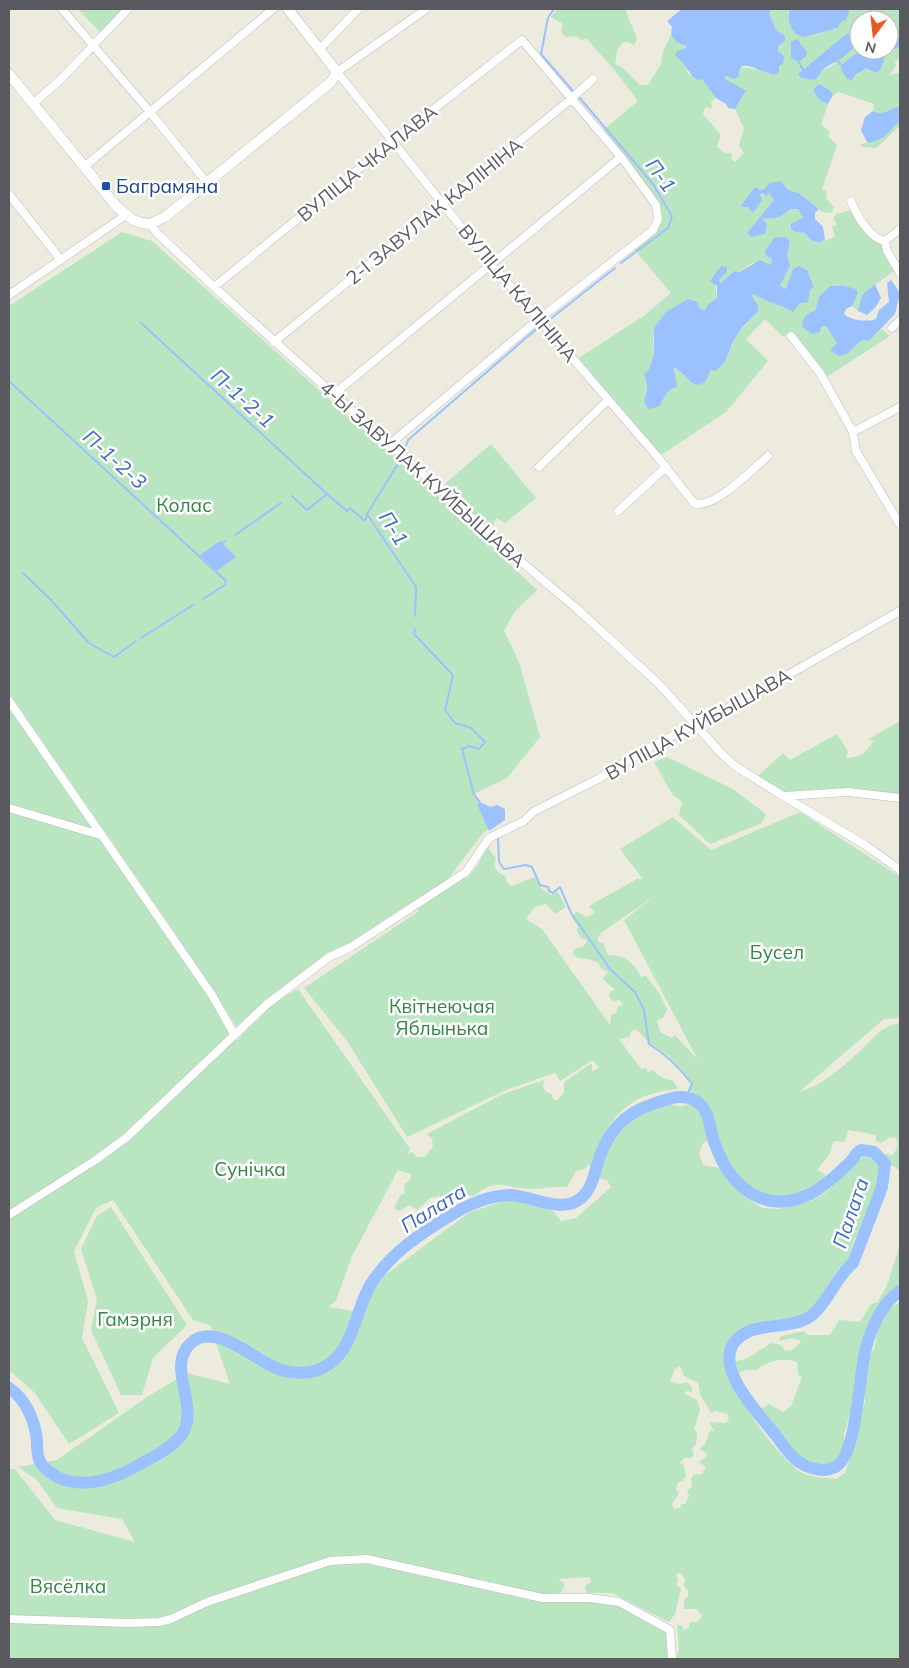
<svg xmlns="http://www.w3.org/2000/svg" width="909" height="1668" font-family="Mulish,sans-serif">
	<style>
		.green { fill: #b9e5c1; fill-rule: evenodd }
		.water { fill: #9bc2ff }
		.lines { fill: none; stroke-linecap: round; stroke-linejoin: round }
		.stream { stroke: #9bc2ff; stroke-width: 2 }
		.river { stroke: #9bc2ff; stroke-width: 12 }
		.street-casing { stroke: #babbc1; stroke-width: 9 }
		.secondary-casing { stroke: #bcbec6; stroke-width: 11 }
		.street { stroke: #fff; stroke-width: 8 }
		.secondary { stroke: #fff; stroke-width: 10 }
		.transit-dot { fill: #1a4fb4; stroke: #fff; stroke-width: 2 }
		.labels { text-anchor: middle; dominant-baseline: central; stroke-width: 5; stroke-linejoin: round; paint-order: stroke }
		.street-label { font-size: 19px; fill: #585a60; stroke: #fff }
		.transit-label { font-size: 19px; fill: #164399; stroke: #fff; text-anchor: start }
		.park-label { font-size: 19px; fill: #328544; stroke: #fff }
		.water-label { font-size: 20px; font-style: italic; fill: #3b66c5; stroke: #fff }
	</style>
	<rect width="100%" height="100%" fill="#ecebde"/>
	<path class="green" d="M78 9H122L101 33Z
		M554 9H625L637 39 634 45 628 42 622 43 617 51 615 64 622 67 640 85H648L661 64 663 51 671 35 677 43 685 45 683 61 688 74 702 78 716 98 711 102 712 109 707 107 704 109 703 114 721 135 717 147 724 153 732 154 731 159 735 162 744 153 739 146 744 128 735 109 746 92 725 79C731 71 745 64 755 70L778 51 785 36 777 31 769 14 771 9H790L788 14 804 37 838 28 841 22 846 20 850 9H900V38H889V20H859V50H861L841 65 855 75 882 60 894 47 900 48V58L895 61 896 66 889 76 900 72V106L880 114 873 111 874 104 839 92 833 95 831 91 822 102 828 104 821 125 830 131 828 136 837 145 822 189 827 192 826 198 834 207 831 213 822 212 800 194 787 190 759 191 740 206 748 207 753 213 760 195 769 193 774 200 748 233 751 237 762 218 790 209H798L803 217 796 232 805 233 811 240 820 243 835 236 832 227 837 225 833 218 837 214 851 210 854 211 883 244 895 270 862 295 858 311 852 306 858 293 819 297 815 311 821 327 826 326 847 354 862 340 869 341 882 329 890 336 825 378 796 339 794 332H789L783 337 765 319 746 339 768 361 726 412 660 456 579 358 645 315 671 293 633 248 654 231 660 212 602 131 638 101 616 72 586 38 582 41 577 36 565 37 561 31 563 24 551 17 556 11ZM846 34 835 64 822 71 798 74ZM790 241 787 255 790 266 780 286 786 289 791 278 792 312C780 304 764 302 755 294L752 296 758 305V311L736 335 727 358 720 368 685 377 675 367 672 388 665 395 660 406 644 399 654 354 653 335 700 309 705 310 708 304 717 298 715 282 726 272 719 280 721 283 734 271 740 272 752 263 770 265 772 262 771 258 766 256Z
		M900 120V126L876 148 862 147 860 144 880 140Z
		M122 232 152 241 450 507 537 590 515 611 504 631 519 662 540 737 507 778 474 794 495 824 483 833 448 879 294 978 236 1026 171 927 9 693V306Z
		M491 444 536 498 505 523 496 518 493 525 487 526 445 488 446 483Z
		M9 706 212 1003 233 1039 237 1040 276 1001 298 989 410 1149 407 1155 412 1152 417 1157H425L433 1146 432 1139 427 1134 501 1095 544 1080 543 1087 546 1092 552 1094 553 1100H558L564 1092V1082L592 1063V1071L599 1068 593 1060 560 1081 555 1073 506 1090 407 1137 347 1041 304 988 419 911 417 907 461 877 467 878 478 865 488 845 490 851 496 858 494 865 498 872 506 877 507 883 512 886 535 877 542 889 551 895 558 892 566 907 555 914 546 904 535 907 526 919 542 929 610 1025 611 1015 616 1013 618 1006H622L621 1000 612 1001 609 996 610 992 615 990 603 979 608 972 600 967 599 963 588 959 578 958 573 954 574 949 584 946 587 940 581 938 577 931 578 926 572 918 576 911 586 917 595 913 589 906 637 879H643L620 849 673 817 711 850 800 812 900 877V1018L884 1019 799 1092C819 1088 848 1063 863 1048 877 1035 880 1027 900 1023V1171L894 1166 884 1164 881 1161 886 1154 893 1155 898 1146 896 1138 890 1137 881 1143 876 1141V1135L848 1130 845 1142 834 1141 829 1155 817 1170 826 1175C787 1215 740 1196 720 1148 715 1136 715 1117 709 1107 704 1098 697 1095 689 1091L692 1083C683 1073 675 1061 664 1053 651 1043 647 1042 636 1029L631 1031 630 1037 619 1039 641 1069 646 1068 648 1072 652 1070 661 1077 673 1081 678 1089C626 1093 605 1120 592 1167L588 1164 585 1169 576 1171 567 1187C555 1186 545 1189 532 1189 506 1189 498 1176 474 1196L465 1195 451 1203 439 1196 430 1198 417 1210 410 1205 399 1211 394 1208 400 1196 405 1193 404 1184 410 1180 411 1174 398 1170 351 1258 336 1301 328 1307 365 1313 372 1293 385 1275 470 1212 508 1200 528 1203 553 1211 561 1221 576 1218 611 1187 607 1180 601 1179 597 1174 609 1145 621 1129 639 1116 670 1104 681 1107 688 1104 695 1106 703 1116 709 1140 703 1143 699 1154 703 1165 720 1168 751 1201 763 1208 778 1209 811 1201 825 1193 860 1159 863 1157 873 1159 880 1166C882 1201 854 1228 848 1260 829 1273 822 1306 803 1315 779 1327 742 1316 728 1344 713 1373 775 1454 799 1471 809 1477 825 1478 836 1479L845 1473 860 1428 859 1417 865 1403V1364L874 1349 878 1331 889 1309 900 1302V1659H676L679 1650 677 1625 683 1626V1630L689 1628 690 1622H697L702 1616 697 1609H684V1600L688 1596V1591L684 1586 685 1579 680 1572 676 1574 678 1579 676 1585 681 1589 675 1614 669 1622 612 1593H586L585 1586 591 1582 590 1577 558 1579 565 1584 561 1593H546L545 1600C568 1600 594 1598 617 1604 635 1609 652 1623 668 1633L674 1659H9V1469H15L55 1520 135 1542 122 1519 57 1508 37 1480 18 1467 57 1460 147 1397 187 1373 230 1384 210 1325 193 1320 113 1200 96 1208 74 1251 88 1301 82 1338 119 1413 69 1444 34 1392 9 1370ZM656 895 624 920 698 1060 675 1035 672 1038 660 1032 657 1020 663 1018 667 1009 659 993 646 976 641 977C635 963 623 954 608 955L603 943 598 942 597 938 602 932ZM680 1366 684 1376 698 1383 700 1394 711 1413 716 1411 727 1414 729 1419 726 1423 709 1422 714 1431H710L705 1444 700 1448V1450L706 1453 707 1456 699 1462 706 1467 702 1474 693 1475 691 1479 692 1486 687 1491 689 1496 685 1504H681L680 1508 674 1509 672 1504 679 1493 676 1489 678 1482 683 1481 686 1476 684 1466 680 1463 684 1458H691L694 1454 692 1449 696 1444 697 1432 694 1429 700 1410 697 1400 685 1394 686 1391 692 1392V1388L688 1382 678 1384 670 1381 675 1369Z
		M900 721V796L788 793 770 786 758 776 783 753 790 760 837 734 848 751 846 758C859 758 868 752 873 741L869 739Z
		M667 757 733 789 766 814 762 823 710 844 679 815 682 802 672 794 654 762Z
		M111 1207 187 1325 153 1358 142 1395H121L91 1330 97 1299 81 1249 97 1216Z
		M900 1245V1286L882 1305 860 1352 858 1374 854 1400 844 1434V1447L840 1459 835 1463 824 1466 799 1457 759 1410 769 1404 783 1412 791 1406 802 1377 798 1375 797 1362C784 1357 766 1361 756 1370H745L739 1373 734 1362 748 1358 771 1343 781 1345 785 1351 792 1350 801 1342 800 1340 792 1338 779 1341 781 1336 804 1331 808 1335H830L839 1320 860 1322 871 1304 878 1302 887 1285Z"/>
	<path class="water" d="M682 9H771L769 14 777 31 785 36V40L779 46 778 51 784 56 783 64 779 66V72L774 75 749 66H742L739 71V76L734 79 726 76 725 79 746 91 735 109 728 108 726 104 716 98 702 79 697 80C688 73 685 63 675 55L677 51 686 48 685 45 677 43 671 35 672 27 667 21Z
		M790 9H850L846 20 841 22 838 28 804 37C791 35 786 19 790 9Z
		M846 34 852 35 856 40C854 55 835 61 825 68 820 72 819 77 815 80L801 78 798 74Z
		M889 38H900V48C883 50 886 55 881 69L876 73 867 68 855 75 852 80 847 79 841 69V65L861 50H889Z
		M797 39 807 52 806 56 799 62 791 58V42Z
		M819 84 831 91 833 95 828 104C821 102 815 96 813 89Z
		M900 106V120C892 129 881 144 867 142L861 130 865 117 873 111 880 114Z
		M781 181 787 189 800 194 819 209 815 213V219L823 227 825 239 821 243 811 240 805 233 796 232 791 229V224L803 218 798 209H790C783 217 773 220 762 218L767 224 765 234 751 237 747 233 774 200 769 193 766 196 763 193 760 195 762 200 753 213 748 207H740L755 187 760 190 765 189 769 183Z
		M785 237 790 241 787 255 790 266 780 286 786 289 793 269 799 266 807 270 814 287 810 290 808 302 800 303 793 312C780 304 765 302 754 294L752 296 758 305V311C751 319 742 326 737 335 728 347 730 363 715 371L711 370 705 382 699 385 692 383 675 367 674 369 677 387C667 389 664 397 660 406L649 409C640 401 647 396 647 386 647 382 645 377 644 374L649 370 654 354V328L666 312 688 299 697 302 700 309 705 310 708 304 717 298V286L710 281 721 266 727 267V272L719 280 721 283 734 271 740 272 760 260 770 265 772 262 771 258 766 256 765 251 774 238Z
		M891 280 900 293 895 314 869 341 862 340 847 354 839 356 830 351 837 343 826 326 821 327 820 332 812 334 802 327C803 317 806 313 815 311L819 297 830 286H844L856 289 858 293 852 306 846 309 844 314C851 321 867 322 876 319L879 310 889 302 887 283Z
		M875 284 881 298 875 308 867 315 858 311 862 295Z
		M220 541 236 557 217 571 200 555Z
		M482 803 491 807 497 805 505 809V820L489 831 477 804Z"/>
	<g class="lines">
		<path class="stream" d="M554 9 548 18 541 54 573 91
			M838 61 841 65
			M799 62 803 70
			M579 97 653 184 672 216 668 228 621 263
			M549 320 615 268
			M141 323 327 494
			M9 381 226 581 225 585 203 599
			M404 451 408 440 540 326
			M401 459 367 514 416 587 415 616
			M292 496 307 510 327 494 347 511 350 508 365 521 367 514
			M235 535 281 503
			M221 544 225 541
			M23 573 50 599 89 643 114 657 136 641
			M415 629 414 634 453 675 445 710 455 723 471 728 485 742 479 749 469 746 462 749 474 794 481 804
			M141 638 193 605
			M498 839 499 862 504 869 526 865 532 867 540 885 548 887 549 891 553 893 560 887 571 913 610 969 635 992 644 1010 649 1044C667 1055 679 1067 692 1084L686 1097"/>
		<path class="river" d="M9 1388C26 1399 35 1421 37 1441 37 1447 37 1454 39 1459 41 1466 46 1469 51 1473 76 1491 109 1481 133 1468 149 1459 169 1450 180 1437 203 1409 164 1367 191 1343 216 1320 257 1363 281 1370 292 1373 307 1374 318 1370 357 1355 353 1307 375 1278 394 1251 423 1232 451 1215 469 1204 488 1196 509 1195 531 1195 562 1215 581 1198 591 1190 594 1176 597 1165 606 1134 622 1114 653 1104 663 1101 673 1096 683 1097 692 1098 699 1101 704 1109 711 1119 710 1133 715 1144 730 1187 765 1216 810 1194 821 1189 845 1168 853 1159 855 1155 857 1152 861 1150L874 1152 885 1164 882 1187 853 1263C835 1277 824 1312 804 1320 781 1330 746 1321 732 1346 718 1374 762 1417 777 1437 784 1446 790 1456 799 1462 810 1469 824 1473 835 1467 857 1457 859 1375 865 1352 870 1331 881 1304 900 1291"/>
		<defs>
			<path id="street" d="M62 9 150 112 208 184
				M426 9 337 72 491 264 656 455 694 503C712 511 754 468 768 456
				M320 49 358 9
				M33 104 61 79 128 9
				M84 167 273 9
				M9 194 61 260
				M851 201C856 214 870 239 885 241L887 251 900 273
				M150 224 157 233 214 287 504 547 576 608 659 684 720 752 735 766 783 796 848 792 900 798
				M885 241 900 229
				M214 287 393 141 522 40 621 157 656 205 658 219 653 230 534 323 390 444
				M9 295 126 215
				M892 328 900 320
				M791 336 820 373 853 432 856 451 900 525
				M274 342 571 99 593 79
				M334 394 621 157
				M853 432 900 407
				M539 467 608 400
				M618 511 666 467
				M9 701 212 995 234 1034
				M785 797 865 845 900 870
				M9 808 100 835
				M9 1215 97 1159 127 1137 266 1005 329 957 351 947 466 872 489 838 524 821 533 812 598 779 650 747 744 700 900 611
				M9 1619 128 1623 159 1622 171 1619 207 1602 330 1561 367 1559 542 1598H589L619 1602 670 1630 672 1659"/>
			<path id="secondary" d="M9 74 117 207 133 220 142 223 150 224 165 217 331 82 337 72 288 9"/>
		</defs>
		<use href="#street" class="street-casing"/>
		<use href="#secondary" class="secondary-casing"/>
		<use href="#street" class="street"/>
		<use href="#secondary" class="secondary"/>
	</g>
	<rect class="transit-dot" x="101" y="181" width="10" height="10" rx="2.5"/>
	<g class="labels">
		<g class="street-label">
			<text transform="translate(367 163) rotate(-39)">ВУЛІЦА ЧКАЛАВА</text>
			<text transform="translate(434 211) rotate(-39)">2-І ЗАВУЛАК КАЛІНІНА</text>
			<text transform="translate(518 293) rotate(50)">ВУЛІЦА КАЛІНІНА</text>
			<text transform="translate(423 474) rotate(42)">4-Ы ЗАВУЛАК КУЙБЫШАВА</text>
			<text transform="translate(698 724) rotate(-29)">ВУЛІЦА КУЙБЫШАВА</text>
		</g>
		<g class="transit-label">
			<text x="116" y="186">Баграмяна</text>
		</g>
		<g class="park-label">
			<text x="184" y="505">Колас</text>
			<text x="777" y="952">Бусел</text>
			<text x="442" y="1006">Квітнеючая<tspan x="442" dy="22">Яблынька</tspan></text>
			<text x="250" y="1169">Сунічка</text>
			<text x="135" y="1319">Гамэрня</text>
			<text x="68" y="1586">Вясёлка</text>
		</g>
		<g class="water-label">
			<text transform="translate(661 175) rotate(54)">П-1</text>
			<text transform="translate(243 398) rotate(42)">П-1-2-1</text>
			<text transform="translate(115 459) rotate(42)">П-1-2-3</text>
			<text transform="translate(394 528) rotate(58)">П-1</text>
			<text transform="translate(433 1208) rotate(-32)">Палата</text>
			<text transform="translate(850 1213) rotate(-71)">Палата</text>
		</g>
	</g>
	<rect width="909" height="1668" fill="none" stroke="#585a60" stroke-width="20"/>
	<g transform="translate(874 35) rotate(195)"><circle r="24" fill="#ffffff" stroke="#bcbdbf"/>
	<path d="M0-4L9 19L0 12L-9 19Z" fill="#ee5623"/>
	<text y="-8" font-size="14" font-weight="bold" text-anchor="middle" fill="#585a60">N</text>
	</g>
</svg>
